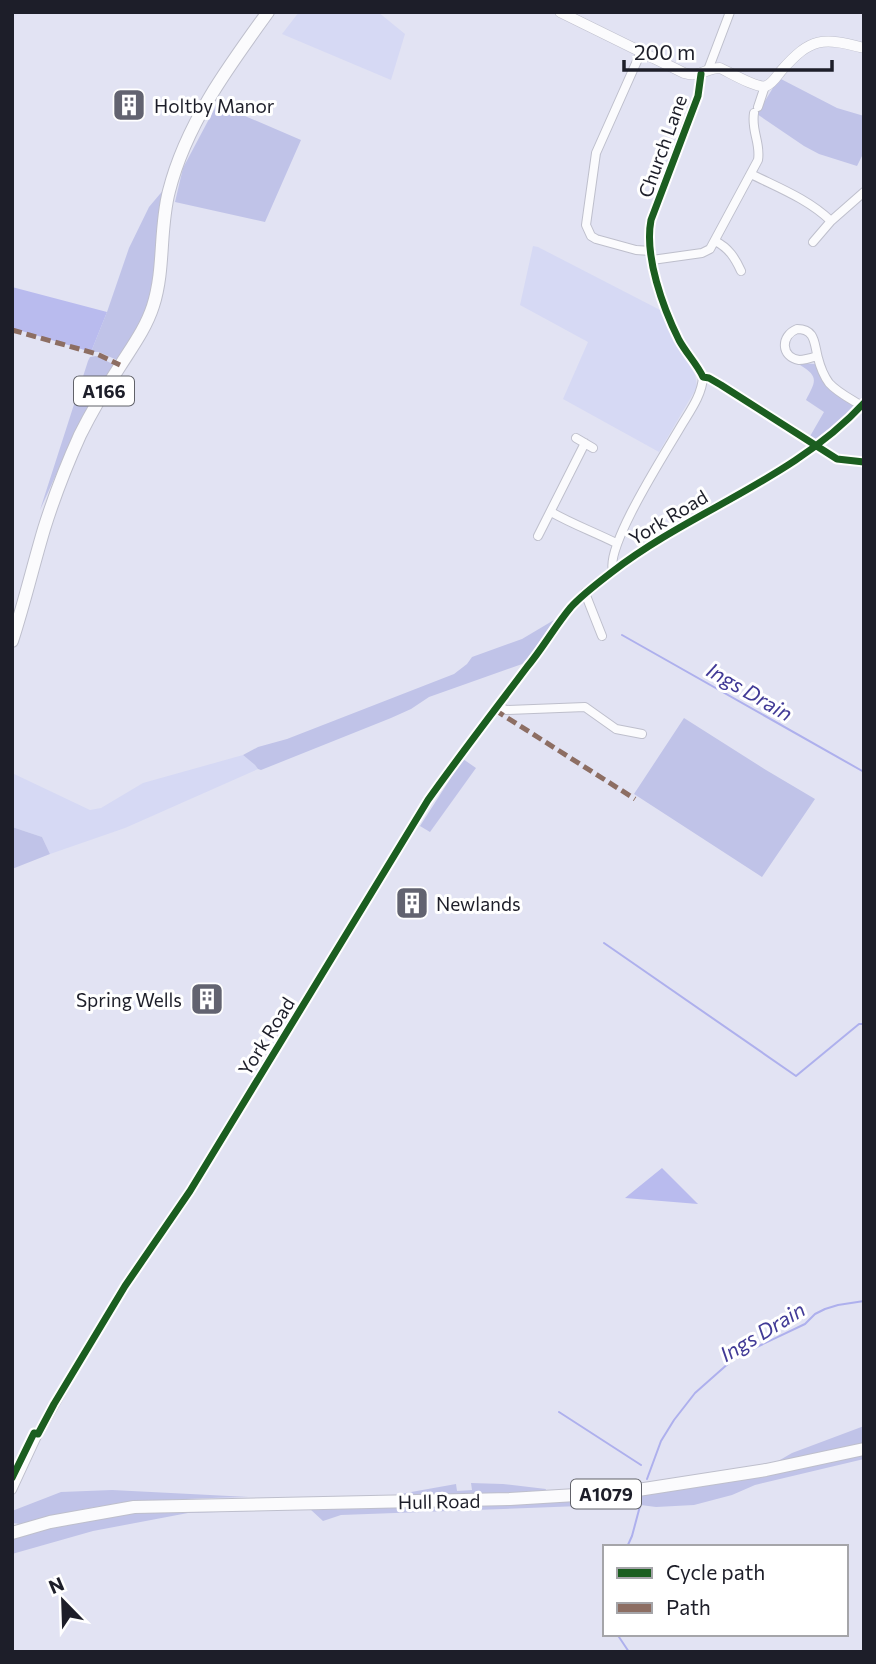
<svg xmlns="http://www.w3.org/2000/svg" width="876" height="1664" font-family="Commissioner,sans-serif">
	<style>
		.built { fill: #d6d9f4 }
		.green { fill: #c0c3e8 }
		.forest { fill: #b9bbee }
		.lines { fill: none; stroke-linecap: round; stroke-linejoin: round }
		.stream { stroke: #aeb0ed; stroke-width: 2 }
		.minor-casing { stroke: #bebfcc; stroke-width: 10 }
		.tertiary-casing { stroke: #bebfcc; stroke-width: 11 }
		.trunk-casing { stroke: #bebfcc; stroke-width: 14 }
		.minor { stroke: #fbfbfd; stroke-width: 8 }
		.tertiary { stroke: #fbfbfd; stroke-width: 10 }
		.trunk { stroke: #fbfbfd; stroke-width: 12 }
		.quiet { stroke: #8d6e63; stroke-width: 5; stroke-dasharray: 10 5; stroke-linecap: butt }
		.cycleway-casing { stroke: #fff; stroke-width: 11 }
		.cycleway { stroke: #1b5e20; stroke-width: 7 }
		.labels { text-anchor: middle; dominant-baseline: central; stroke-width: 6; stroke-linejoin: round; paint-order: stroke }
		.shield { fill: #fff; stroke: #616269; stroke-width: 2 }
		.shield-label { font-size: 18px; font-weight: bold; fill: #1d1e29 }
		.poi-label { font-size: 19px; fill: #1d1e29; stroke: #fff; text-anchor: start }
		.street-label { font-size: 19px; fill: #1d1e29; stroke: #fff }
		.water-label { font-size: 21px; font-style: italic; fill: #413a96; stroke: #fff }
	</style>
	<rect width="100%" height="100%" fill="#e2e3f3"/>
	<path class="built" d="M299 12H378L405 34 391 80 282 34Z
		M533 246 538 247 664 312 676 342 695 374 697 387 659 452 563 399 588 342 520 305Z
		M243 755 255 765 258 769 125 828 50 854 42 837 12 827V773L90 810 101 808 143 783Z"/>
	<path class="green" d="M779 78 837 108 864 116V152L857 166 819 154 804 146 757 114Z
		M217 104 301 140 265 222 175 202 183 168Z
		M165 188 150 300 137 332 117 360 99 352H91L107 312 129 248 149 207Z
		M96 356 115 365 69 446 40 510 88 361 90 357Z
		M801 363 815 364 853 406C847 414 825 439 815 439 813 440 811 438 809 438L824 412 806 400C815 382 820 377 800 365Z
		M554 620 525 663 429 697 411 709 391 718 261 770 258 769 255 765 243 755 258 747 287 739 454 674 467 664 472 657 522 639Z
		M684 718 766 770 815 799 762 877 634 794Z
		M463 759 476 768 430 832 420 826Z
		M12 827 42 837 50 854 12 869Z
		M864 1426V1443L773 1464 792 1453Z
		M864 1452V1459L755 1485 732 1495 694 1505 656 1507 633 1504 341 1515 323 1521 310 1509 188 1513 93 1531 12 1554V1539L75 1520 130 1512 637 1494Z
		M471 1483 503 1484 546 1489 545 1492 407 1495 400 1494 456 1484 457 1491 472 1490Z
		M112 1490 249 1497C208 1498 167 1499 126 1503 90 1506 55 1516 20 1524L12 1523V1511L61 1492Z"/>
	<path class="forest" d="M12 287 107 312 91 352 12 328Z
		M662 1168 698 1204 625 1198Z"/>
	<g class="lines">
		<path class="stream" d="M622 635 864 772
			M604 943 796 1076 859 1024H864
			M559 1412 641 1465
			M647 1479 661 1441 674 1420 695 1393 730 1362 740 1355 805 1324 815 1314 825 1309 838 1305 864 1301
			M627 1547 632 1536 640 1506
			M617 1634 629 1652"/>
		<defs>
			<path id="minor" d="M641 52 596 153 586 225 591 236 596 239 636 250 651 251
				M708 70 730 12
				M701 74 698 96 651 220C644 256 663 308 679 340 686 353 697 364 703 377L709 378 721 385 837 459 864 462
				M758 107 765 86
				M751 174C779 188 808 199 831 221
				M715 241C729 248 735 258 741 271
				M813 242 831 221 864 192
				M652 260 702 253 710 249 758 160C761 143 751 131 754 113
				M817 356C811 358 805 360 799 360 781 357 780 336 797 329 816 329 814 344 818 358 820 366 824 376 829 383 838 393 851 399 862 406
				M576 438 593 448
				M551 512C572 524 594 532 616 543
				M538 536 585 443
				M613 571C605 546 666 452 681 426 690 411 702 395 703 377
				M585 593 602 636
				M498 706 506 710 585 707 616 729 642 734
				M12 1490 38 1434 73 1372 125 1286 190 1191 428 800C460 755 494 711 527 667 543 648 555 626 571 607 583 594 598 583 612 572 692 510 794 479 864 403"/>
			<path id="tertiary" d="M560 12 684 73C701 78 705 68 720 68 729 72 757 89 766 86 772 84 777 76 781 71 811 37 822 37 864 48"/>
			<path id="trunk" d="M12 641C24 604 33 566 44 529 54 497 66 466 80 435 92 411 105 389 120 366 132 347 146 328 153 306 165 269 159 229 169 191 186 124 228 67 268 12
				M12 1533 50 1522 134 1507 510 1499 625 1492 766 1470 864 1449"/>
		</defs>
		<use href="#minor" class="minor-casing"/>
		<use href="#tertiary" class="tertiary-casing"/>
		<use href="#trunk" class="trunk-casing"/>
		<use href="#minor" class="minor"/>
		<use href="#tertiary" class="tertiary"/>
		<use href="#trunk" class="trunk"/>
		<path class="quiet" d="M12 330 97 354 120 365
			M495 710 635 799"/>
		<defs>
			<path id="cycleway" d="M701 74 698 96 651 220C644 256 663 308 679 340 686 353 697 364 703 377L709 378 721 385 837 459 864 462
				M12 1478 34 1433 38 1434 54 1404 125 1286 190 1191 428 800C460 755 494 711 527 667 543 648 555 626 571 607 583 594 598 583 612 572 692 510 794 479 864 403"/>
		</defs>
		<use href="#cycleway" class="cycleway-casing"/>
		<use href="#cycleway" class="cycleway"/>
	</g>
	<defs>
		<symbol id="building-square" viewBox="-11 -11 22 22"><rect x="-9" y="-9" width="18" height="18" rx="4" fill="#626370" stroke="#fff"/><path d="M-4-6H4V6H1V3H-1V6H-4ZM-2.5-4.3h1.7v1.8h-1.7ZM.8-4.3h1.7v1.8H.8ZM-2.5-1h1.7V.8h-1.7ZM.8-1h1.7V.8H.8Z" fill="#fff"/></symbol>
	</defs>
	<g fill-rule="evenodd">
		<use href="#building-square" x="110" y="86" width="38" height="38"/>
		<use href="#building-square" x="393" y="884" width="38" height="38"/>
		<use href="#building-square" x="188" y="980" width="38" height="38"/>
	</g>
	<g class="labels">
		<g class="shield">
			<rect x="74" y="376.5" width="60" height="29" rx="5"/>
			<rect x="571" y="1479.5" width="70" height="29" rx="5"/>
		</g>
		<g class="shield-label">
			<text x="104" y="391">A166</text>
			<text x="606" y="1494">A1079</text>
		</g>
		<g class="poi-label">
			<text x="154" y="105">Holtby Manor</text>
			<text x="436" y="903">Newlands</text>
			<text x="182" y="999" text-anchor="end">Spring Wells</text>
		</g>
		<g class="street-label">
			<text transform="translate(662 146) rotate(-70)">Church Lane</text>
			<text transform="translate(668 517) rotate(-31)">York Road</text>
			<text transform="translate(266 1036) rotate(-58)">York Road</text>
			<text transform="translate(439 1501) rotate(-1)">Hull Road</text>
		</g>
		<g class="water-label">
			<text transform="translate(750 691) rotate(30)">Ings Drain</text>
			<text transform="translate(762 1331) rotate(-31)">Ings Drain</text>
		</g>
	</g>
	<rect width="876" height="1664" fill="none" stroke="#1d1e29" stroke-width="28"/>
	<rect x="603" y="1545" width="245" height="91" fill="#ffffff" stroke="#a5a5a9" stroke-width="2"/>
	<rect x="617" y="1568" width="35" height="10" fill="#1b5e20" stroke="#a5a5a9" stroke-width="2"/>
	<text x="666" y="1580" font-size="21" fill="#1d1e29">Cycle path</text>
	<rect x="617" y="1603" width="35" height="10" fill="#8d6e63" stroke="#a5a5a9" stroke-width="2"/>
	<text x="666" y="1615" font-size="21" fill="#1d1e29">Path</text>
	<g transform="translate(63 1601) rotate(337)" stroke="#ffffff" stroke-width="5" paint-order="stroke">
	<path d="M0-5L12 26L0 18L-12 26Z" fill="#1d1e29"/>
	<text y="-10" font-size="19" font-weight="bold" text-anchor="middle" fill="#1d1e29">N</text>
	</g>
	<path d="M624 60v10h208v-10" fill="none" stroke="#1d1e29" stroke-width="3.5"/>
	<text x="634" y="60" font-size="21" fill="#1d1e29" stroke="#ffffff" stroke-width="5" paint-order="stroke">200 m</text>
</svg>
